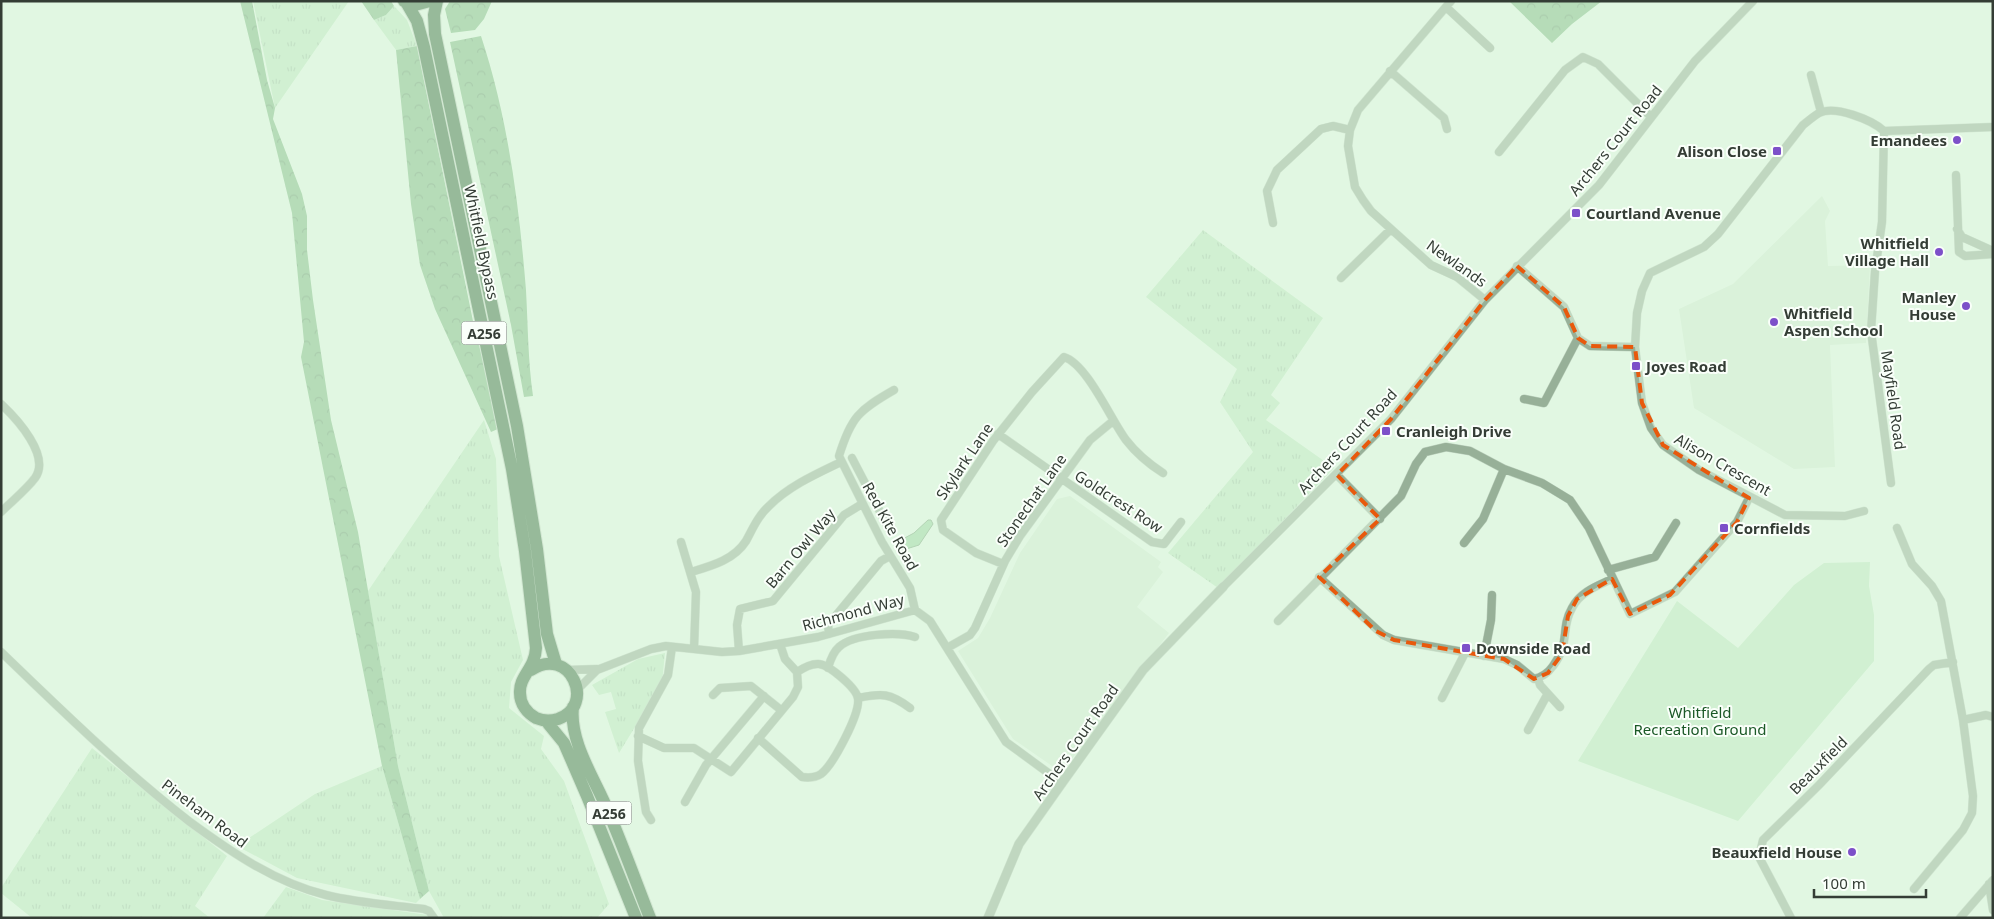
<svg xmlns="http://www.w3.org/2000/svg" width="1994" height="919" font-family="'Noto Sans',sans-serif">
	<style>
		.built { fill: #d0ebd1 }
		.grass { fill: url(#grass-tufts) }
		.forest { fill: url(#forest-crowns) }
		.green { fill: #bce7bf }
		.water { fill: #99d59f; stroke: #7ba77f }
		.lines { fill: none; stroke-linecap: round; stroke-linejoin: round }
		.minor-casing { stroke: #bed2bf; stroke-width: 9 }
		.tertiary-casing { stroke: #bed2bf; stroke-width: 10 }
		.trunk-casing { stroke: #bed2bf; stroke-width: 14 }
		.minor { stroke: #97b098; stroke-width: 8 }
		.tertiary { stroke: #97b098; stroke-width: 9 }
		.trunk { stroke: #3c7043; stroke-width: 12 }
		.marked { fill: none; stroke: #e8590c; stroke-width: 4; stroke-dasharray: 10 6; stroke-linejoin: round }
		.poi-dot { fill: #7d50c9; stroke: #fafffa; stroke-width: 2 }
		.labels { text-anchor: middle; dominant-baseline: central; stroke-width: 4; stroke-linejoin: round; paint-order: stroke }
		.shield { fill: #fafffa; stroke: #6f7770; stroke-width: 1 }
		.shield-label { font-size: 14px; font-weight: bold; fill: #343d35 }
		.street-label { font-size: 15px; fill: #343d35; stroke: #fafffa }
		.poi-label { font-size: 15px; font-weight: bold; fill: #343d35; stroke: #fafffa; text-anchor: start }
		.park-label { font-size: 15px; fill: #1a5826; stroke: #fafffa }
	</style>
	<defs>
		<pattern id="grass-tufts" width="24" height="20" patternUnits="userSpaceOnUse" patternTransform="scale(1.25)"><rect width="24" height="20" fill="#bce7bf"/><path d="M3 7l-1-3M5 7V3M7 7l1-3M15 17l-1-3M17 17v-4M19 17l1-3" fill="none" stroke="#a2c7a5"/></pattern>
		<pattern id="forest-crowns" width="20" height="18" patternUnits="userSpaceOnUse" patternTransform="scale(1.25)"><rect width="20" height="18" fill="#80bb86"/><path d="M2 6a3 3 0 1 1 6 0M12 15a3 3 0 1 1 6 0" fill="none" stroke="#6a996e"/></pattern>
	</defs>
	<rect width="100%" height="100%" fill="#e1f7e2"/>
	<path class="built" d="M1822 196 1830 211 1825 221 1828 266 1870 265 1866 343 1830 345 1835 467 1794 469 1694 408 1679 309 1733 284Z
		M1070 496 1161 562 1158 567 1163 572 1137 607 1169 633 1065 768H1055L1013 739 958 651 978 638 990 618 1020 553 1057 499Z"/>
	<path class="grass" d="M253 1H349L275 108Z
		M394 6 407 20 417 46 396 50 374 20 386 15Z
		M1203 230 1323 318 1271 395 1280 403 1266 420 1334 468 1218 588 1168 553 1253 452 1220 402 1237 369 1146 297Z
		M484 420 496 459 499 556 523 660 511 682 509 708 544 736 541 749 564 781 609 904 597 918H444L429 891 398 766 368 591Z
		M665 653 662 683 619 753 605 712 616 709 611 692 599 695 592 685 638 659Z
		M92 748 227 856 195 906 210 918H32L1 893V888Z
		M382 766 420 899 416 903 297 878 237 846 315 794Z
		M286 887 322 900 428 915 430 918H263Z"/>
	<path class="forest" d="M240 1H252L267 80 275 108 273 119 302 194 307 216V250L313 300 331 420 358 532 398 766 429 891 420 899 382 766 301 357 304 342 292 213Z
		M361 1H391L394 6 386 15 374 20Z
		M450 1H492L484 19 475 30 451 33 445 9Z
		M1509 1H1602L1572 24 1552 43Z
		M481 36C508 118 519 204 526 290 528 326 528 361 533 396L524 397 511 325 450 42Z
		M417 46 473 321 500 428 491 432 435 309 420 265 411 204 396 50Z"/>
	<path class="green" d="M1870 562 1869 586 1874 615V661L1738 821 1578 761 1677 601 1738 648 1794 585 1824 563Z"/>
	<path class="water" d="M928 520H931L933 524 919 545 903 550 899 547V541L914 533Z"/>
	<g class="lines">
		<defs>
			<path id="minor" d="M1451 1 1358 110 1350 130 1348 146 1355 187 1363 200 1371 211 1431 265 1457 277 1485 300
				M1446 7 1490 48
				M1390 71 1444 118 1447 129
				M1811 75 1821 112
				M1884 131 1882 222 1875 271 1871 331 1891 483
				M1884 131 1993 127
				M1499 152 1565 70 1583 57 1598 64 1651 117
				M1956 175 1959 252 1965 256 1993 254
				M1273 223 1267 191 1277 170 1321 129 1333 126 1350 130
				M1957 229 1962 237 1993 251
				M1517 266 1564 307 1578 338 1590 346 1635 347
				M1341 278 1391 229
				M894 390C859 410 851 417 839 456L882 542 910 588 915 610
				M1524 399 1544 403 1578 338
				M1 404C17 419 51 456 35 478 26 490 12 501 1 512
				M998 434 1152 542 1164 544 1181 522
				M852 458 889 529
				M1337 475 1380 519
				M1864 511 1845 516 1785 515 1699 470 1663 445 1651 428 1642 403 1635 347 1637 313 1642 291 1650 273 1704 247 1718 234 1803 125C1808 121 1814 116 1819 113 1835 105 1872 120 1884 131
				M1897 528 1912 564 1932 586 1941 601 1963 720 1973 796 1972 813 1963 830 1914 889
				M681 542 696 592 694 649
				M1464 543 1483 519 1504 469
				M1003 564 976 553 943 530 941 520 993 441 1032 392 1064 357C1087 364 1111 420 1126 440 1136 453 1149 464 1163 473
				M1608 570 1655 557 1676 523
				M691 572C711 566 734 560 746 541 753 528 758 516 769 506 789 486 816 474 841 462
				M1319 577 1383 635 1394 640 1504 659 1517 665 1534 679C1543 677 1548 673 1553 666 1571 642 1560 629 1572 608 1580 592 1597 586 1612 579
				M1223 587 1391 419 1485 300 1599 185 1695 61 1753 1
				M1278 621 1401 496 1416 464 1425 452 1446 447 1470 451 1504 469 1542 483 1570 500 1589 528 1630 614 1675 592 1737 522 1749 498
				M829 634 828 625 881 561 890 556
				M947 648 970 635 975 628 1005 561 1020 536 1090 440 1113 421
				M739 651 737 625 740 609 773 601 844 515 862 504
				M1 652C62 711 123 770 190 822 231 852 276 883 326 895 358 903 392 905 424 909L429 911 434 918
				M1484 656 1491 620 1492 595
				M828 668C830 661 833 652 839 647 853 634 898 631 915 637
				M567 670 597 669
				M1538 678 1540 685 1560 707
				M577 690 597 670 651 649 666 646 722 652 739 651 818 637 915 610 930 621 1006 742 1062 783
				M713 695 720 688 751 686 781 710
				M858 698C882 693 890 693 910 708
				M1442 698 1465 653
				M1963 720 1986 715 1993 717
				M1528 730 1547 695
				M638 736 664 748H694L731 772 793 697 798 687 797 672 785 659 780 644
				M758 738 802 777C809 778 815 778 821 774 833 765 860 714 858 699 857 688 829 665 819 664 811 663 803 668 797 672
				M685 802 706 765 764 696
				M651 820 646 812 638 761 639 728 668 675 672 647
				M1989 884 1993 910
				M1791 918 1759 857 1763 840 1819 785 1929 669 1934 665 1953 662
				M1960 918 1993 880"/>
			<path id="tertiary" d="M988 918 1019 844 1062 783 1143 670 1223 587"/>
			<path id="trunk" d="M404 1 415 5 430 1
				M437 1 434 15 435 34 517 426 537 549 547 634 556 664
				M406 2 417 21 424 47 512 469 525 551 536 648C535 669 519 676 520 693 520 704 527 713 536 718 543 721 551 721 558 719 597 706 570 644 531 670
				M573 707C569 742 595 779 608 811 623 846 636 882 650 918
				M546 721 564 743 587 796 636 918"/>
		</defs>
		<use href="#minor" class="minor-casing"/>
		<use href="#tertiary" class="tertiary-casing"/>
		<use href="#trunk" class="trunk-casing"/>
		<use href="#minor" class="minor"/>
		<use href="#tertiary" class="tertiary"/>
		<use href="#trunk" class="trunk"/>
	</g>
	<path d="M0 0H1994V919H0ZM1517 266 1564 307 1578 338 1590 346 1635 347 1642 403 1663 445 1749 498 1737 522 1670 595 1630 614 1612 579 1577 599 1568 616 1562 654 1548 673 1534 679 1504 659 1394 640 1376 631 1319 577 1380 519 1337 475 1391 419 1485 300Z" fill="#e1f7e2" fill-opacity=".55" fill-rule="evenodd"/>
	<path class="marked" d="M1517 266 1564 307 1578 338 1590 346 1635 347 1642 403 1663 445 1749 498 1737 522 1670 595 1630 614 1612 579 1577 599 1568 616 1562 654 1548 673 1534 679 1504 659 1394 640 1376 631 1319 577 1380 519 1337 475 1391 419 1485 300Z"/>
	<g class="poi-dot">
		<circle cx="1957" cy="140" r="5"/>
		<rect x="1772" y="146" width="10" height="10" rx="2.5"/>
		<rect x="1571" y="208" width="10" height="10" rx="2.5"/>
		<circle cx="1939" cy="252" r="5"/>
		<circle cx="1966" cy="306" r="5"/>
		<circle cx="1774" cy="322" r="5"/>
		<rect x="1631" y="361" width="10" height="10" rx="2.5"/>
		<rect x="1381" y="426" width="10" height="10" rx="2.5"/>
		<rect x="1719" y="523" width="10" height="10" rx="2.5"/>
		<rect x="1461" y="643" width="10" height="10" rx="2.5"/>
		<circle cx="1852" cy="852" r="5"/>
	</g>
	<g class="labels">
		<g class="shield">
			<rect x="461.5" y="321.5" width="45" height="23" rx="4"/>
			<rect x="586.5" y="801.5" width="45" height="23" rx="4"/>
		</g>
		<g class="shield-label">
			<text x="484" y="333">A256</text>
			<text x="609" y="813">A256</text>
		</g>
		<g class="street-label">
			<text transform="translate(1615 140) rotate(-51)">Archers Court Road</text>
			<text transform="translate(482 242) rotate(78)">Whitfield Bypass</text>
			<text transform="translate(1457 263) rotate(35)">Newlands</text>
			<text transform="translate(1894 400) rotate(82)">Mayfield Road</text>
			<text transform="translate(1347 441) rotate(-47)">Archers Court Road</text>
			<text transform="translate(964 461) rotate(-56)">Skylark Lane</text>
			<text transform="translate(1723 464) rotate(30)">Alison Crescent</text>
			<text transform="translate(1031 500) rotate(-55)">Stonechat Lane</text>
			<text transform="translate(1119 501) rotate(33)">Goldcrest Row</text>
			<text transform="translate(891 526) rotate(61)">Red Kite Road</text>
			<text transform="translate(800 548) rotate(-50)">Barn Owl Way</text>
			<text transform="translate(853 612) rotate(-15)">Richmond Way</text>
			<text transform="translate(1075 742) rotate(-55)">Archers Court Road</text>
			<text transform="translate(1818 765) rotate(-45)">Beauxfield</text>
			<text transform="translate(205 813) rotate(37)">Pineham Road</text>
		</g>
		<g class="poi-label">
			<text x="1947" y="140" text-anchor="end">Emandees</text>
			<text x="1767" y="151" text-anchor="end">Alison Close</text>
			<text x="1586" y="213">Courtland Avenue</text>
			<text x="1929" y="243" text-anchor="end">Whitfield<tspan x="1929" dy="17">Village Hall</tspan></text>
			<text x="1956" y="297" text-anchor="end">Manley<tspan x="1956" dy="17">House</tspan></text>
			<text x="1784" y="313">Whitfield<tspan x="1784" dy="17">Aspen School</tspan></text>
			<text x="1646" y="366">Joyes Road</text>
			<text x="1396" y="431">Cranleigh Drive</text>
			<text x="1734" y="528">Cornfields</text>
			<text x="1476" y="648">Downside Road</text>
			<text x="1842" y="852" text-anchor="end">Beauxfield House</text>
		</g>
		<g class="park-label">
			<text x="1700" y="712">Whitfield<tspan x="1700" dy="17">Recreation Ground</tspan></text>
		</g>
	</g>
	<rect width="1994" height="919" fill="none" stroke="#343d35" stroke-width="5"/>
	<path d="M1814 889v8h112v-8" fill="none" stroke="#343d35" stroke-width="2.5"/>
	<text x="1822" y="889" font-size="15" fill="#343d35" stroke="#fafffa" stroke-width="4" paint-order="stroke">100 m</text>
</svg>
